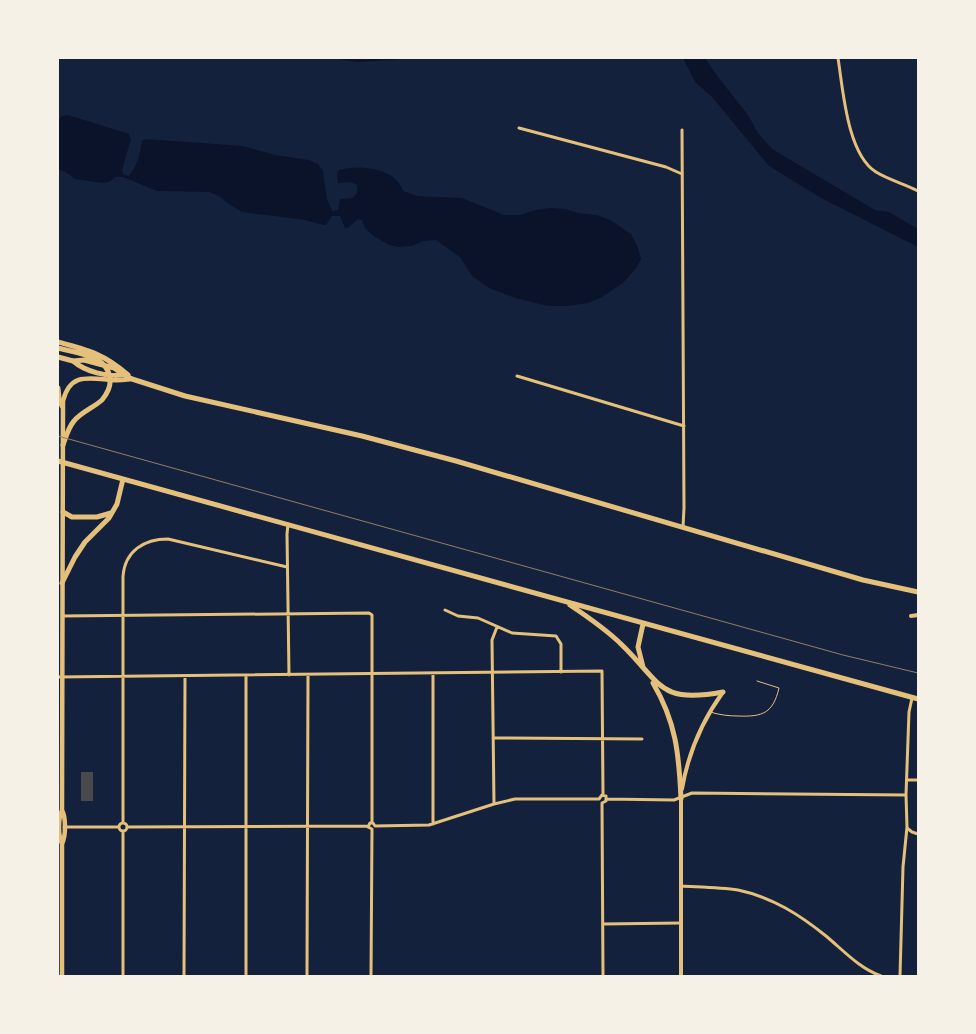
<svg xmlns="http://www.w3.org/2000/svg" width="976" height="1034" font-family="Inter,sans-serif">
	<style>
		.water { fill: #0b132b }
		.building { fill: #48494c }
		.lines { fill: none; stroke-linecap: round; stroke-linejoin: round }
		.service { stroke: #e5c07b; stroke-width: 1 }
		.minor { stroke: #e5c07b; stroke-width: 3 }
		.tertiary { stroke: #e5c07b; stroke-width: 4 }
		.secondary { stroke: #e5c07b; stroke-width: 4.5 }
		.primary { stroke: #e5c07b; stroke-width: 5 }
		.rail { stroke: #918062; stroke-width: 1 }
	</style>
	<rect width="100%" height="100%" fill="#14213d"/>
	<path class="water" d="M332 58H424L357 62Z
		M683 58H705L718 77 748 115 758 133 772 149 875 210 889 212 918 229V247L821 198 769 166 712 97 695 82Z
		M68 115 129 134 131 139 122 170 123 174 128 176C137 168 140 153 142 141L145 139 243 146 275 155 309 160 318 164 323 171 327 199 332 211 338 210 340 199 352 198 357 193V185L351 182 338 183 337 174 339 170C360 164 396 168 403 191L417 196 462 198 504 215H520L535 210 550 208 565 209 578 213 597 215 610 220 631 234 637 245 641 259 637 267 623 283 602 297 588 303 569 306H548L515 298 489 288 472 276 460 257 436 240 424 241 411 246 398 247 389 245 372 235 365 228 362 220 358 219 349 227 345 228 340 216H332L326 225H323L305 220 242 212 229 204 219 196 209 192 157 191 123 177H116L109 182 102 183 75 179 66 172 58 169V121L62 116Z"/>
	<path class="building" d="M81 772H93V801H81Z"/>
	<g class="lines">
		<path class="service" d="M710 712C720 715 729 716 738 716 763 717 773 713 779 688L757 681"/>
		<path class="minor" d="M838 58C843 89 847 154 876 172 889 180 905 184 918 191
			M519 128 666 167 682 174
			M682 130 684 508 683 527
			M517 376 684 426
			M288 524 287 534 289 675
			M445 610 458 616 478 618 512 633 556 636 561 644V672
			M63 616 369 613 372 615V823
			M433 673V824
			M58 677 602 671 603 795
			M493 738 642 739
			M908 780H918
			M599 799 602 795 606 796V801L602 803
			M607 799 674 800 692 793 906 795
			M602 803 603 976
			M494 804 492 640 497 627
			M119 827a4 4 0 1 1 8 0a4 4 0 1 1-8 0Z
			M123 823V576C125 551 144 539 168 539L287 567
			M64 827H119
			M127 827 368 826
			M907 828 912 832 918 834
			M681 886C700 887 720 887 738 890 772 897 800 915 826 936 844 951 859 968 881 976
			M603 924 681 923
			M123 976V831
			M184 976 185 676
			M246 976V675
			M307 976 308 675
			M371 976 372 829 368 827 370 823H373L375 826 429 825 494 804 515 799H599
			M900 976 903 867 907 827 906 795 909 712 912 698"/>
		<path class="tertiary" d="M911 616 918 615
			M682 789C688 754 702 721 723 692
			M681 976V796"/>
		<path class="secondary" d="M62 844C66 835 66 818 62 810
			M62 976V844C58 835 58 819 62 810L63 401C70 373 88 378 111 380 118 381 124 380 131 379"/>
		<path class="primary" d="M58 342C88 350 104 354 128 375
			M58 348C76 353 108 355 110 379 111 387 107 394 102 400 93 408 81 412 74 421 68 428 66 437 63 445
			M58 357 73 361 84 360 114 368 124 375 132 379 185 396 362 436 456 461 863 580 918 592
			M73 361C86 372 107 377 123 375
			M58 388 59 398 62 406
			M58 461 918 699
			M63 512 72 517H97L111 513
			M62 583 75 557 85 542 109 518 117 504 123 479
			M570 605C588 617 607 630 622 645 662 684 659 704 723 692
			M643 624 638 647 643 667
			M653 683C676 722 679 754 681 799"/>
		<path class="rail" d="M58 436 843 655 918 673"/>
	</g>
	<rect width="976" height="1034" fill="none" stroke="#f6f1e7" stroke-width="118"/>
</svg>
